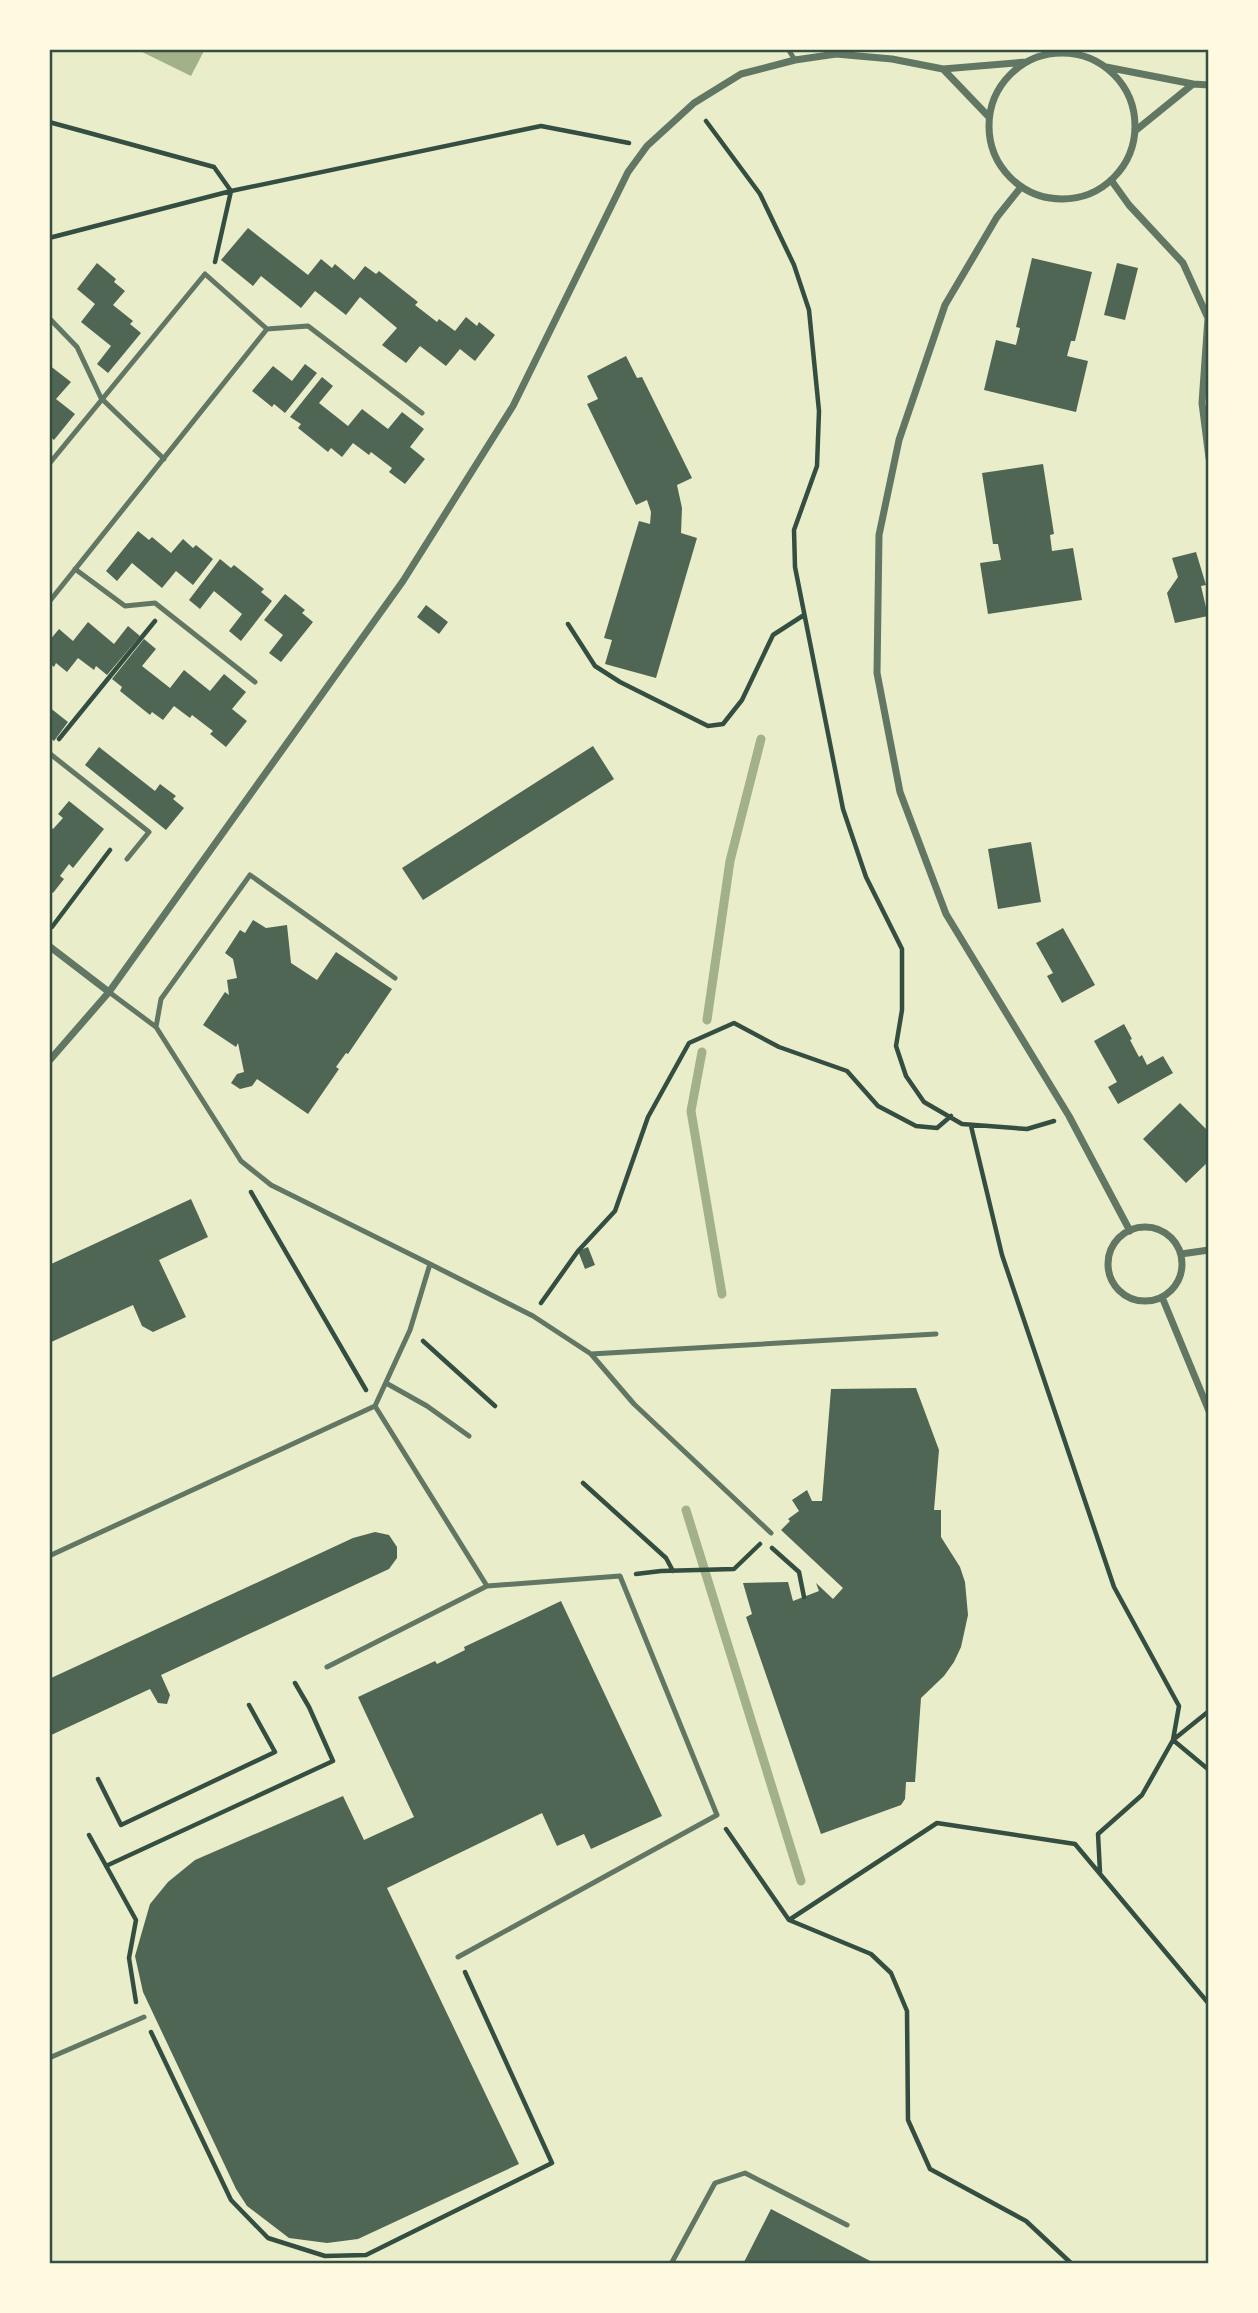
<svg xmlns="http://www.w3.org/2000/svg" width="1258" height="2313" font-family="'Alegreya Sans',sans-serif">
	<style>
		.water { fill: #a3b18a }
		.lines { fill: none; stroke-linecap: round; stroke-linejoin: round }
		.stream { stroke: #a3b18a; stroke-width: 9 }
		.building { fill: #4f6655 }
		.path { stroke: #344e41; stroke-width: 4.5 }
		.service { stroke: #617663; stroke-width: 5 }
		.minor { stroke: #617663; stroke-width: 7 }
		.neatline { fill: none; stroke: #344e41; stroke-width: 2.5 }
	</style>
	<rect width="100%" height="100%" fill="#e9edc9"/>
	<path class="water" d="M136 49H205L191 76Z"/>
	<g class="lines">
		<path class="stream" d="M707 1020 730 861 761 739
			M702 1052 691 1111 722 1294
			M686 1510 801 1881"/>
	</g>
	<path class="building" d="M248 228 308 275 321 259 332 268 335 264 354 280 365 266 376 274 379 271 399 287 418 302 415 305 437 322 439 319 455 331 466 317 477 326 479 322 495 335 475 361 460 349 446 366 420 346 406 363 382 345 397 328 360 297 346 315 315 291 301 308 261 276 253 286 221 260Z
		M1032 258 1092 272 1075 341H1071L1067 356 1088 361 1076 412 984 390 996 340 1016 345 1020 328 1016 327Z
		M97 263 116 279 114 282 125 291 113 305 133 321 130 324 141 333 108 373 97 364 111 346 81 322 95 304 77 289Z
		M1117 263 1138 268 1125 320 1104 315Z
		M626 356 637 378 642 377 692 478 677 485 682 508 681 533 697 538 656 678 605 664 612 640 604 638 639 521 650 524 651 512 647 500 636 505 587 404 598 399 587 376Z
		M305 364 317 373 285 413 274 404 272 407 252 391 273 366 292 381Z
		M49 365 71 382 56 399 75 414 54 440 49 436Z
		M322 377 333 386 319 403 348 426 362 409 388 429 402 412 424 429 410 447 425 459 405 484 389 472 392 468 371 452 369 455 353 443 342 457 331 448 328 452 298 428 301 424 290 417Z
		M1043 464 1054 534 1050 535 1052 551 1073 548 1082 600 988 614 980 563 1001 560 998 544H993L982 473Z
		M138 531 149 540 152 537 171 553 183 539 193 548 196 545 213 559 193 585 176 571 162 588 132 563 117 581 106 571Z
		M1196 552 1206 585 1201 586 1208 616 1175 623 1167 593 1178 577 1172 558Z
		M220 559 231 568 234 565 264 589 261 592 272 601 241 641 229 631 242 614 214 591 200 609 189 600Z
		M285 594 305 610 302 613 313 622 281 662 269 653 283 635 264 620Z
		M426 605 448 622 439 634 417 617Z
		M88 622 114 644 128 626 140 636 107 675 96 666 94 670 78 658 67 672 56 663 54 667 49 663V641L59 629 73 641Z
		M144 639 156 649 142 666 170 688 184 670 210 691 224 674 246 692 232 709 247 721 226 747 210 734 213 731 192 715 190 718 174 706 163 720 152 712 150 715 120 691 122 687 112 679Z
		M49 707 68 722 54 741 49 737Z
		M593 746 614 779 423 900 402 868Z
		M99 747 155 791 160 784 176 796 173 799 184 808 166 830 85 765Z
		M69 801 104 829 73 868 69 864 60 876 64 879 53 893 49 890V826L53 829 63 818 58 814Z
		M1031 842 1041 902 998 909 988 849Z
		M253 920 266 928 287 925 291 963 317 980 336 952 392 989 348 1054 346 1053 336 1067 339 1069 308 1114 257 1079 252 1086 240 1089 231 1083 237 1074 244 1072 238 1043 236 1047 203 1025 225 992 229 995 227 980 237 978 233 959 225 953 240 930 245 933Z
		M1063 928 1095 985 1062 1003 1047 976 1053 973 1036 943Z
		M1124 1024 1132 1039 1130 1040 1139 1057 1142 1055 1147 1065 1163 1056 1173 1073 1118 1104 1108 1087 1117 1082 1094 1041Z
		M1180 1103 1209 1132V1161L1186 1183 1143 1139Z
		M191 1199 208 1237 159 1260 186 1317 153 1332 142 1326 133 1305 49 1343V1265Z
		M588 1247 595 1265 585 1269 578 1251Z
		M916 1388 939 1450 934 1510H941V1537L960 1567 965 1582 968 1615 961 1647 954 1662 944 1676 921 1698 915 1782H906L905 1799 901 1805 821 1834 746 1617 752 1614 743 1583 788 1582 793 1601 819 1591 816 1583 833 1599 843 1588 781 1530 790 1521 788 1519 799 1511 792 1500 807 1490 812 1501H822L831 1389Z
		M375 1532 389 1535 397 1547V1558L389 1569 161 1675 170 1695 167 1704 158 1703 150 1689 49 1736V1679L353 1538Z
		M561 1601 662 1816 591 1849 584 1834 557 1846 542 1813 387 1888 519 2164 358 2239 327 2243 289 2238 247 2206 236 2189 143 1992 135 1956 150 1904 168 1882 195 1860 343 1796 364 1840 414 1817 358 1697 435 1661 437 1664 465 1650 464 1647Z
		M771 2209 876 2264H743Z"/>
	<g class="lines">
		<path class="path" d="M706 121 760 194 794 265 809 310 819 411 817 466 794 530 795 567 843 809 866 877 902 949V1010L896 1046 906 1076 924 1102 962 1124 1027 1129 1054 1121
			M49 122 214 167 231 191 215 262
			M49 238 231 191 541 126 629 143
			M568 624 595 666 620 682 708 726 723 724 742 700 773 635 804 615
			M59 739 155 621
			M49 925 52 927 110 850
			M971 1126 1002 1255 1114 1587 1179 1706 1173 1740 1209 1770
			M251 1192 366 1390
			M541 1303 578 1251 615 1211 648 1117 689 1043 734 1023 779 1047 847 1071 878 1106 916 1126 937 1128 951 1116
			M423 1341 495 1406
			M583 1483 666 1558 673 1571
			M772 1548 799 1572 804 1597
			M636 1574 661 1571 734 1569 760 1544
			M98 1779 121 1825 275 1752 249 1705
			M726 1829 789 1920
			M89 1835 136 1920 129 1958 136 2002
			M106 1866 333 1761 309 1707 295 1683
			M1100 1872 1098 1834 1142 1795 1173 1740 1209 1711
			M151 2032 231 2200 268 2238 325 2256 366 2255 552 2163 465 1972
			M1072 2264 1026 2221 930 2169 908 2120 907 2011 891 1973 871 1954 789 1920 937 1823 1075 1844 1209 2004"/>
		<path class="service" d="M788 49 795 60
			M49 318 77 347 101 398 164 459
			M267 329 308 326 422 413
			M49 464 205 274 267 329 49 602
			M75 569 125 606 155 603 255 682
			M49 753 149 832 127 859
			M156 1027 161 999 250 875 395 978
			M430 1264 533 1316 591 1354 634 1404 771 1533
			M591 1354 936 1334
			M386 1383 427 1406 469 1436
			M375 1406 487 1586
			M49 1556 375 1406 410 1330 430 1264 271 1185 241 1161 156 1027 109 992
			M327 1667 487 1586 620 1576 717 1815 458 1957
			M49 2058 144 2017
			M671 2264 715 2183 745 2173 847 2225"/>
		<path class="minor" d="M989 126a73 73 0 1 1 146 0a73 73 0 1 1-146 0Z
			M1106 67 1193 84 1135 131
			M1193 84 1209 85
			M989 117 943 69 1026 62
			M1111 180 1129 205 1183 263 1208 318 1202 403 1209 458
			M1021 187 997 217 945 305 899 440 879 535 877 673 900 792 946 914 1069 1116 1130 1231
			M49 946 109 992
			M49 1061 109 992 403 581 513 406 628 172 647 146 694 103 741 74 795 60 836 54 892 59 943 69
			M1108 1264a37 37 0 1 1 74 0a37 37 0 1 1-74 0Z
			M1181 1254 1209 1250
			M1162 1297 1209 1411"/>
	</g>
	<rect width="1258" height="2313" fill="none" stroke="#fefae0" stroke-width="102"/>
	<rect x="51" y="51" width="1156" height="2211" class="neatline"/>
</svg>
